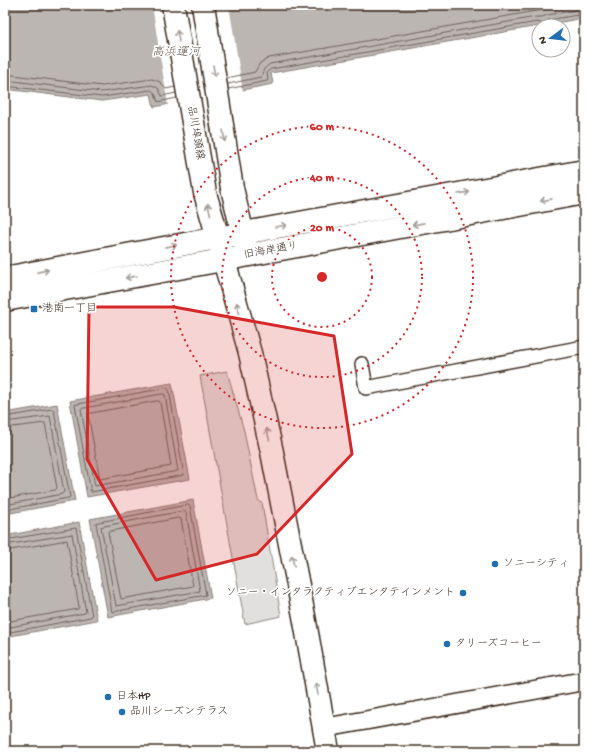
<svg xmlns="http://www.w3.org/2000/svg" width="589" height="756" font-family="'Gochi Hand','Klee One',sans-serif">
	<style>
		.green { fill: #e2e0de; stroke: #8e857e }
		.water { fill: #bcb6b3; stroke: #887e77 }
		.pier { fill: #fff }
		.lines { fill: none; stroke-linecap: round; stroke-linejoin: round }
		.shore { stroke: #6f625a; stroke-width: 1 }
		.pedestrian-casing { stroke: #3b2a1e; stroke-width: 16 }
		.minor-casing { stroke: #3b2a1e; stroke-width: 21 }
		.tertiary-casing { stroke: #3b2a1e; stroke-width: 25 }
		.secondary-casing { stroke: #3b2a1e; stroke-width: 25 }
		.primary-casing { stroke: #3b2a1e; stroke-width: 25 }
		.pedestrian { stroke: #fff; stroke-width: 13 }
		.minor { stroke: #fff; stroke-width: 18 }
		.tertiary { stroke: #fff; stroke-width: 22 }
		.secondary { stroke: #fff; stroke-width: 22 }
		.primary { stroke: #fff; stroke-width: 22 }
		.oneway { stroke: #a79f9a }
		.marked { fill: #d62828; fill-opacity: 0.2; stroke: #d62828; stroke-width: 3; stroke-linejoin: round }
		.ring { fill: none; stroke: #d62828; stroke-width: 2; stroke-dasharray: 2 4 }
		.poi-dot { fill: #1f6fb2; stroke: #fff; stroke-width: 1.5 }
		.labels { text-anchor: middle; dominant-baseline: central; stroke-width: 3.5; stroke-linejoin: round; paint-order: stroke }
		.street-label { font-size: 11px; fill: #3b2a1e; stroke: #fff }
		.poi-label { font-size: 11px; fill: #3b2a1e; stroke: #fff; text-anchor: start }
		.water-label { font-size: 12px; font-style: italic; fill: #685b52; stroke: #fff }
		.centre { fill: #d62828; stroke: #fff; stroke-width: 2 }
		.ring-label { font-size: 12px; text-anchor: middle; font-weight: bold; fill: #d62828; stroke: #fff; stroke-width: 3.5; stroke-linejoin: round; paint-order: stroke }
	</style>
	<rect width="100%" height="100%" fill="#fff"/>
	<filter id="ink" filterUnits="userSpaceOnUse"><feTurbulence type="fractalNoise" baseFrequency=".025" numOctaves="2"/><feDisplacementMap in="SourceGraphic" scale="8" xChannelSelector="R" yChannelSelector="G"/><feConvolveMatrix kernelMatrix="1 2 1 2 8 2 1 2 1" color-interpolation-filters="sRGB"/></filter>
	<g filter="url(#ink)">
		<path class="green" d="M227 371 244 431 258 500 262 503 281 616 245 624 200 376Z"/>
		<path class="water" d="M5 5H584V18L271 73 273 84 154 107 151 94 102 101 5 89Z
			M172 383 190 479 87 497 70 401Z
			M57 404 75 501 5 514V413Z
			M193 500 211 598 108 617 90 519Z
			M79 522 97 620 5 637V536Z"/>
		<path class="pier" d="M152 5H229L243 92 168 106Z"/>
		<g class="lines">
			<path class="shore" d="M5 74 102 86 152 79 160 82 166 89 175 87
				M227 78 255 72 260 63 269 58 570 5
				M5 80 102 92 152 85 158 88 162 96 176 93
				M228 84 261 77 264 69 270 64 536 17H542L547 15 584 9
				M5 86 102 97 151 90 155 93 158 102 177 98
				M228 89 267 81 268 80 267 72 271 69 537 22 543 24 548 20 584 14
				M167 388 169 390 184 475 91 492 75 405Z
				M163 394 165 395 178 471 95 486 81 409Z
				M158 401 160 402 171 466 100 479 88 414Z
				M5 417 52 409 54 410 70 497 68 498 5 510
				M5 422 50 416 64 492 62 494 5 505
				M5 428 45 423 57 488 55 490 5 499
				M188 505 190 506 206 595 112 612 96 523Z
				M184 511 186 512 200 591 116 606 101 527Z
				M179 518 181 519 193 586 121 599 108 532Z
				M5 540 76 528 92 616 90 617 5 633
				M5 545 72 534 86 612 85 613 5 628
				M5 551 67 540 79 607 78 609 5 622"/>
			<defs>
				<path id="pedestrian" d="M362 364 366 388 584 347"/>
				<path id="minor" d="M324 728 584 681"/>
				<path id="tertiary" d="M224 260 250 353 272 452 304 616 328 751"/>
				<path id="secondary" d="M173 5 205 193 223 255
					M203 5 232 188 247 252"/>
				<path id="primary" d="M5 278 217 238 584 171
					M5 300 584 193"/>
			</defs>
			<use href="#pedestrian" class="pedestrian-casing"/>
			<use href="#minor" class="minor-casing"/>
			<use href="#tertiary" class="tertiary-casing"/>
			<use href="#secondary" class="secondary-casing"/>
			<use href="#primary" class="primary-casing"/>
			<use href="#pedestrian" class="pedestrian"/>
			<use href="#minor" class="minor"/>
			<use href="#tertiary" class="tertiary"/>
			<use href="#secondary" class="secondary"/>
			<use href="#primary" class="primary"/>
		</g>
		<defs><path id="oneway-shaft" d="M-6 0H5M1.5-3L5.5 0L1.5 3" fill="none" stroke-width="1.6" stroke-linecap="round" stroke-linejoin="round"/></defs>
		<g class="oneway">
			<use href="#oneway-shaft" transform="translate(178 36) rotate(-100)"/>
			<use href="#oneway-shaft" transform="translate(214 71) rotate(81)"/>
			<use href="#oneway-shaft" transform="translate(224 136) rotate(81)"/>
			<use href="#oneway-shaft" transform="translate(464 193) rotate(-10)"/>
			<use href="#oneway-shaft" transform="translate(546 200) rotate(169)"/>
			<use href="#oneway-shaft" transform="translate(209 209) rotate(-105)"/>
			<use href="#oneway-shaft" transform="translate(418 224) rotate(169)"/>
			<use href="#oneway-shaft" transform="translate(281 226) rotate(-10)"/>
			<use href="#oneway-shaft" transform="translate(171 246) rotate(-11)"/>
			<use href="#oneway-shaft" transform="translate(43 271) rotate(-11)"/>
			<use href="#oneway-shaft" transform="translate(131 277) rotate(170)"/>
			<use href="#oneway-shaft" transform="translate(238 308) rotate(-105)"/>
			<use href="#oneway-shaft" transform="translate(268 434) rotate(-103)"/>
			<use href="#oneway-shaft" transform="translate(293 561) rotate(-101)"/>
			<use href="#oneway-shaft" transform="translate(317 689) rotate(-100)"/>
		</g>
	</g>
	<path class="marked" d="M89 307H174L334 336 352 454 257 554 156 580 87 459Z"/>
	<g class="ring">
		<circle cx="322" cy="277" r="50"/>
		<circle cx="322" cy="277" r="100"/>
		<circle cx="322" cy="277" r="151"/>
	</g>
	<g class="poi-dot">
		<rect x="30" y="305" width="8" height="8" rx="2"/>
		<circle cx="495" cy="564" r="4"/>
		<circle cx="463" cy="593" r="4"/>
		<circle cx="447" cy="644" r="4"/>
		<circle cx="108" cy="697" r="4"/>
		<circle cx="122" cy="712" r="4"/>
	</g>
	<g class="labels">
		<g class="street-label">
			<text transform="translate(195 133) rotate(80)">品川埠頭線</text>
			<text transform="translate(271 251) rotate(-10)">旧海岸通り</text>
		</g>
		<g class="poi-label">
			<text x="42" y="309">港南一丁目</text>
			<text x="503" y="564">ソニーシティ</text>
			<text x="455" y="593" text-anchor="end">ソニー・インタラクティブエンタテインメント</text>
			<text x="455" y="644">タリーズコーヒー</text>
			<text x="116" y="697">日本HP</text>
			<text x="130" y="712">品川シーズンテラス</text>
		</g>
		<g class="water-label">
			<text x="176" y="53">高浜運河</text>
		</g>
	</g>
	<circle cx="322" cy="277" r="6" class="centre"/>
	<g class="ring-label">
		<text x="322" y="130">60 m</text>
		<text x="322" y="181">40 m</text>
		<text x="322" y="231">20 m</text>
	</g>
	<rect width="589" height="756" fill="none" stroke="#fff" stroke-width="20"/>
	<rect x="10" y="10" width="569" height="736" fill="none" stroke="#3b2a1e" stroke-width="1.5" filter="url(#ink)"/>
	<g transform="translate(551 38) rotate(255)"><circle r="19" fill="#ffffff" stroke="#b1aaa5"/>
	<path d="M0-3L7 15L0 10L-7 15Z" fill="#1f6fb2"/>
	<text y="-6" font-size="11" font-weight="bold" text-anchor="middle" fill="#3b2a1e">N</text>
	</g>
</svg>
